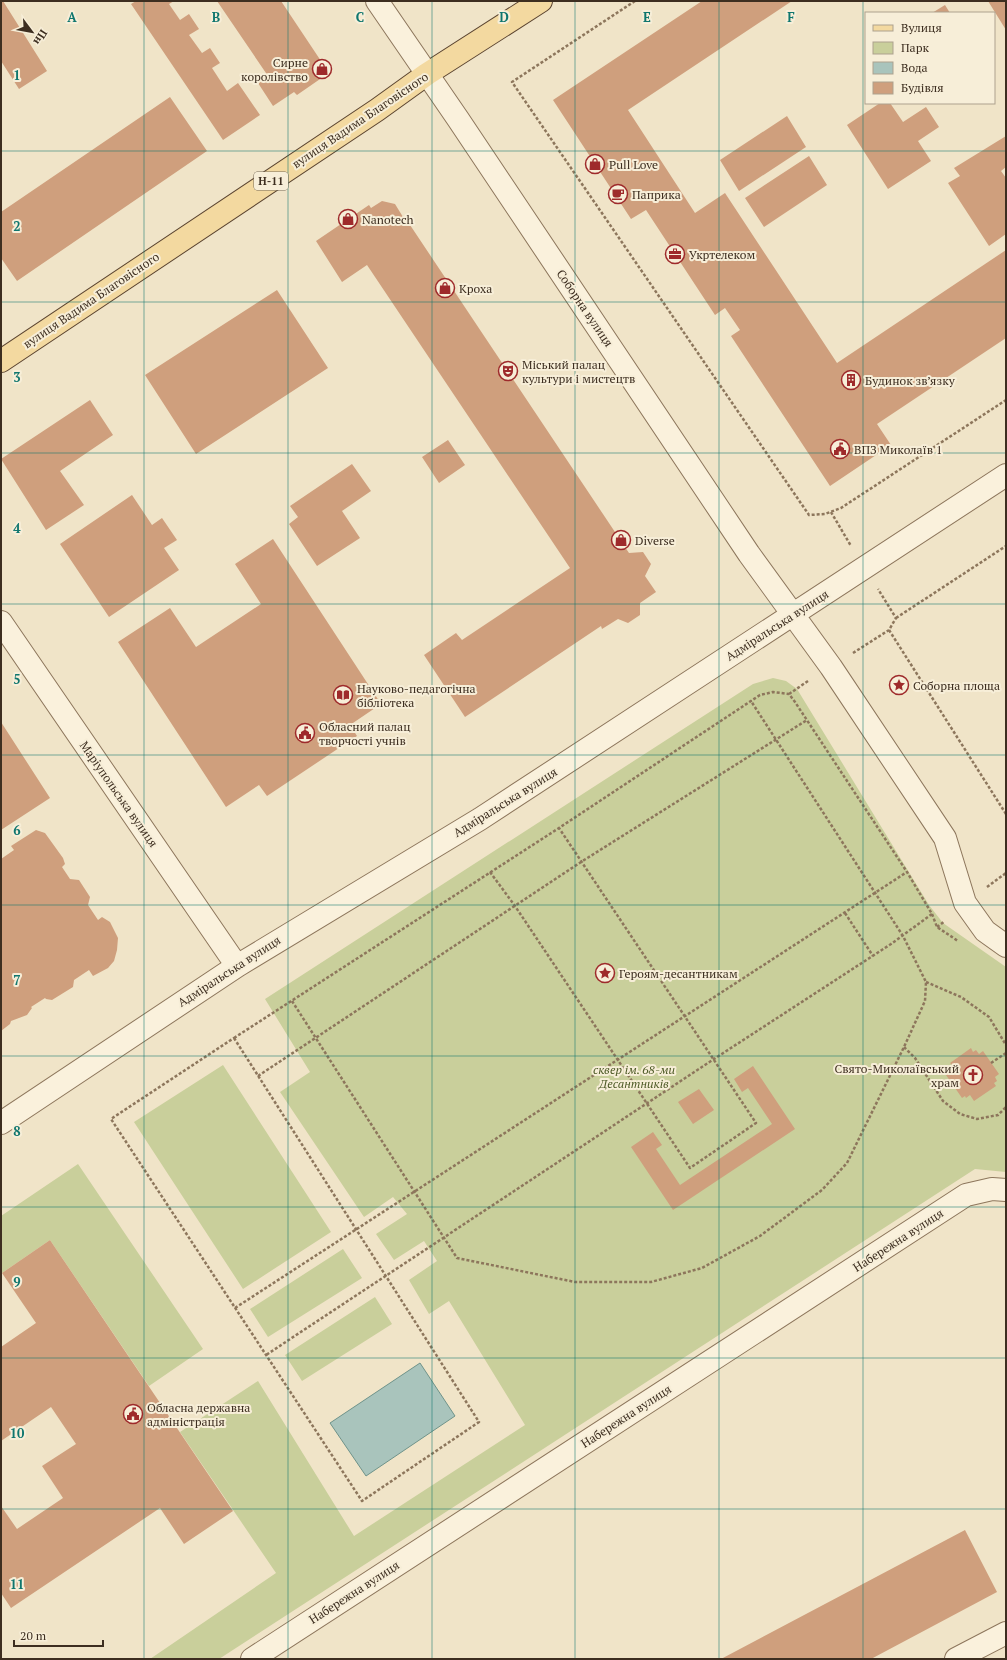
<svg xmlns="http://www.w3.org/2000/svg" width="1007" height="1660" font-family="'PT Serif',serif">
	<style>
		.green { fill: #c9cf9b }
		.water { fill: #a9c4bc; stroke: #6f938a }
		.building { fill: #cf9f7d }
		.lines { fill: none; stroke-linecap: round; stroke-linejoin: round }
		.minor-casing { stroke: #8d765c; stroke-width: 24 }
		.major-casing { stroke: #5b4430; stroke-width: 24 }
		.path { stroke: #8d765c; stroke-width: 2.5; stroke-dasharray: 3 2; stroke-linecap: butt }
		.minor { stroke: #faf1dc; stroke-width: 22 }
		.major { stroke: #f3d9a0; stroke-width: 22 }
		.grid { fill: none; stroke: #0f766e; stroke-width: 1; stroke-opacity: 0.55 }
		.labels { text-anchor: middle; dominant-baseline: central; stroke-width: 4; stroke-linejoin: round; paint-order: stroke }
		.shield { fill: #f7eed8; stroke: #756857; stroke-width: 1 }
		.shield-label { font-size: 11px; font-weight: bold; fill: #3d2e20 }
		.poi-label { font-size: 12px; fill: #3d2e20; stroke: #f7eed8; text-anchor: start }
		.street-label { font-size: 12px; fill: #3d2e20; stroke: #f7eed8 }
		.park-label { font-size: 12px; font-style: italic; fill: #4d5a26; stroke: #f7eed8 }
		.grid-label { font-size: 13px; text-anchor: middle; font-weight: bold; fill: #0f766e; stroke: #f7eed8; stroke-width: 4; stroke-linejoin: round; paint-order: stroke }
	</style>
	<rect width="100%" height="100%" fill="#f0e4c8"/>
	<path class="green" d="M773 678 786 681 797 689 929 905 943 923 1006 967V1172L975 1169 219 1659H150L276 1573 180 1432 258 1381 354 1536 525 1425 449 1301 429 1314 409 1280 437 1261 424 1241 394 1260 376 1234 407 1214 393 1197 364 1217 280 1092 310 1072 265 999 753 684Z
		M223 1065 331 1232 243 1289 134 1122Z
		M78 1164 203 1349 149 1386 50 1240 2 1273 1 1272V1216Z
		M343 1249 362 1278 268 1337 250 1309Z
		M375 1297 392 1324 302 1381 285 1355Z"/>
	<path class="water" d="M420 1363 455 1416 366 1476 330 1423Z"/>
	<path class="building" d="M1 1H3L47 71 19 89 1 61Z
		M136 1H174L169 4 180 20 189 14 199 29 189 35 202 53 210 48 220 63 212 68 227 91 238 83 260 115 223 140 131 4Z
		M217 1H281L323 64 321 74 323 77 297 95 294 92 273 106 258 83 268 76Z
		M702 1H792L628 110 695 213 725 193 837 363 1006 250V338L877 424 891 445 830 486 731 336 740 330 725 308 715 315 646 210 631 219 553 100Z
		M988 1H1006V30Z
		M945 5 950 13H932Z
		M170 97 207 151 17 281 1 258V212Z
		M880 103H890L903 122 926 107 939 127 918 141 931 161 888 189 847 125Z
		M787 116 806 147 739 191 720 160Z
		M1006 136V167L1001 171 1006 178V234L989 246 948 183 960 176 954 168Z
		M809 156 827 185 764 227 745 198Z
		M382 201 395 204 403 217 404 216 629 553 643 552 651 564 645 576 656 592 640 603V615L628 623 618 619 602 629 601 626 465 717 424 655 456 633 462 640 570 568 367 265 342 282 316 241 369 205 371 208Z
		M277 290 328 368 196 454 145 375Z
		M90 400 113 435 60 471 84 505 46 530 1 459Z
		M448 440 465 465 439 483 422 457Z
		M352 464 371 491 342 511 360 538 317 566 289 524 298 517 290 506Z
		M132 495 152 525 162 518 177 540 164 548 179 570 109 617 60 544Z
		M273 539 381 704 350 725 357 736 267 796 259 785 226 807 118 642 170 608 196 647 261 604 235 564Z
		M1 722 50 798 1 830Z
		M36 830 45 833 63 858 65 864 62 867 70 879 79 880 90 897 88 905 98 920 102 917 110 922 118 938 117 950 114 961 108 968 93 976 89 970 74 980 73 987 52 1000 46 999 45 998 31 1007 32 1008 27 1015 11 1021 10 1024 1 1031V859L14 850 11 846Z
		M971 1048 973 1052 976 1050 979 1054 983 1051 999 1074 995 1077 997 1081 994 1083 996 1086 974 1101 970 1095 966 1098 965 1096 962 1098 946 1075 950 1073 947 1069 952 1065 950 1063Z
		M753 1066 795 1129 673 1210 631 1147 653 1132 662 1145 656 1149 680 1185 772 1124 748 1088 742 1092 734 1079Z
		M699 1089 714 1110 693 1124 678 1102Z
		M50 1240 233 1511 184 1544 160 1508 11 1608 1 1593V1506L17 1529 63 1498 42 1466 76 1444 51 1407 1 1441V1347L36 1323 2 1273Z
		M965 1530 997 1592 871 1659H721Z"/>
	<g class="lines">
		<defs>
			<path id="minor" d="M377 1 458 119 749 554 831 667 945 838 965 903 985 931 1006 946
				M1 622 237 966
				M1 1123 237 966 480 819 1006 475
				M252 1659 966 1195 992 1189 1006 1190
				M956 1659 1006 1633"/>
			<path id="major" d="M1 361 377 110 427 74 541 1"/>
		</defs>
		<use href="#minor" class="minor-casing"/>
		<use href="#major" class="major-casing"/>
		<path class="path" d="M635 1 512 82 809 515 825 514 841 508 1006 400
			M831 512 851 546
			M896 618 1006 546
			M889 630 1006 814
			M853 653 889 630 896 618 878 589
			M789 694 808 681
			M490 872 515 906 690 1168 756 1123 559 828
			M987 887 1006 873
			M845 913 873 956
			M932 914 937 927 958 941
			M937 927 945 921
			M926 982 961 997 989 1017 1006 1045
			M292 1001 457 1258 575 1282H651L702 1268 760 1236 822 1190 847 1163 904 1047 925 1001 926 982 903 936 751 701
			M234 1038 559 828 760 695 773 692 789 694 795 702 907 872 932 914 891 944 714 1059 266 1355
			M234 1038 479 1422 362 1501 111 1119Z
			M904 1047 915 1058 943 1101 960 1114 977 1119 998 1115 1006 1107
			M991 1063 1006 1053
			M258 1076 581 862 807 720
			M235 1308 907 872"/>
		<use href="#minor" class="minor"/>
		<use href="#major" class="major"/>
	</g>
	<path class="grid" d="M144 1V1659M288 1V1659M432 1V1659M575 1V1659M719 1V1659M863 1V1659M1 151H1006M1 302H1006M1 453H1006M1 604H1006M1 755H1006M1 905H1006M1 1056H1006M1 1207H1006M1 1358H1006M1 1509H1006"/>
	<defs>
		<symbol id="shop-ring" viewBox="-11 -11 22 22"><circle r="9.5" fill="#f7eed8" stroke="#9e2a2b" stroke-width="1.5"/><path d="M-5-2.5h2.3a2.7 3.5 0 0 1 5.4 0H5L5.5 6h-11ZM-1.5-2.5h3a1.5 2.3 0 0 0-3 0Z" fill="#9e2a2b"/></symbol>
		<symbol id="cafe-ring" viewBox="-11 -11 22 22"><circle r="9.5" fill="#f7eed8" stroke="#9e2a2b" stroke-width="1.5"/><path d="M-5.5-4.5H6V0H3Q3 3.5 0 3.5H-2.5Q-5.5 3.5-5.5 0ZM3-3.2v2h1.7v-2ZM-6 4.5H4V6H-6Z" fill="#9e2a2b"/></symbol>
		<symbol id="office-ring" viewBox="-11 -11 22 22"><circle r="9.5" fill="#f7eed8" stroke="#9e2a2b" stroke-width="1.5"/><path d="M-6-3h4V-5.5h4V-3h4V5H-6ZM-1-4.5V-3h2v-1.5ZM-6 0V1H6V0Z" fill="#9e2a2b"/></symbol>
		<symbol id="theatre-ring" viewBox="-11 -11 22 22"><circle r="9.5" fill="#f7eed8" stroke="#9e2a2b" stroke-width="1.5"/><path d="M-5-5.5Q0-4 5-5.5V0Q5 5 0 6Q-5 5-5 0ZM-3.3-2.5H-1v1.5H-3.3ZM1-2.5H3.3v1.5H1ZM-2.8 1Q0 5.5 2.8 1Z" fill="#9e2a2b"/></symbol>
		<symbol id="building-ring" viewBox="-11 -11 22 22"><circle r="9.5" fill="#f7eed8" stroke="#9e2a2b" stroke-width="1.5"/><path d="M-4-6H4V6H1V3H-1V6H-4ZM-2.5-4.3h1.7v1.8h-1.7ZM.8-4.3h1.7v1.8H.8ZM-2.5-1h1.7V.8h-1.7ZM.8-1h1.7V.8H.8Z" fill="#9e2a2b"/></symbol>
		<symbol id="civic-ring" viewBox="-11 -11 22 22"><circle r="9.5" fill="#f7eed8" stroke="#9e2a2b" stroke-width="1.5"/><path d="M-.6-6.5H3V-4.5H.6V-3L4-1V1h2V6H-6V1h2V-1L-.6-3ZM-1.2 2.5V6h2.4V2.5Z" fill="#9e2a2b"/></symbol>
		<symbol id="sight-ring" viewBox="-11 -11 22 22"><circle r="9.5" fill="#f7eed8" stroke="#9e2a2b" stroke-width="1.5"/><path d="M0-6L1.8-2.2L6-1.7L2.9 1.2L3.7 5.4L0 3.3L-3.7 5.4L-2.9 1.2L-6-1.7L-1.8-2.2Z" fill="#9e2a2b"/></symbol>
		<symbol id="library-ring" viewBox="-11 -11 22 22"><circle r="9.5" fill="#f7eed8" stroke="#9e2a2b" stroke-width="1.5"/><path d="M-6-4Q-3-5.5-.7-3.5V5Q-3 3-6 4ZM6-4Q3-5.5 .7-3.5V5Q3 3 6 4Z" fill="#9e2a2b"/></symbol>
		<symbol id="church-ring" viewBox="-11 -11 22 22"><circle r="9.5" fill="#f7eed8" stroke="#9e2a2b" stroke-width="1.5"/><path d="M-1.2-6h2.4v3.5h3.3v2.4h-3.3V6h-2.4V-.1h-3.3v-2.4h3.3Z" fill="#9e2a2b"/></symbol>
	</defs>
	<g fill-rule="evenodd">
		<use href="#shop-ring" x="311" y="58" width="22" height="22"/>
		<use href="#shop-ring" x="584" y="153" width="22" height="22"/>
		<use href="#cafe-ring" x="607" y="183" width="22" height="22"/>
		<use href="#shop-ring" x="337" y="208" width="22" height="22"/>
		<use href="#office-ring" x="664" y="243" width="22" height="22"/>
		<use href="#shop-ring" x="434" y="277" width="22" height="22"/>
		<use href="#theatre-ring" x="497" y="360" width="22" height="22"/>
		<use href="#building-ring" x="840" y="369" width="22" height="22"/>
		<use href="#civic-ring" x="829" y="438" width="22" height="22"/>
		<use href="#shop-ring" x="610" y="529" width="22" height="22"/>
		<use href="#sight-ring" x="888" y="674" width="22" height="22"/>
		<use href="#library-ring" x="332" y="684" width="22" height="22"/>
		<use href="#civic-ring" x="294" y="722" width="22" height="22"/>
		<use href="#sight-ring" x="594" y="962" width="22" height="22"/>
		<use href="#church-ring" x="962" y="1064" width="22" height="22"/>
		<use href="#civic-ring" x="122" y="1403" width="22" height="22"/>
	</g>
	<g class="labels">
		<rect class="shield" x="254" y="172" width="34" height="18" rx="3"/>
		<g class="shield-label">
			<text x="271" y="181">Н-11</text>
		</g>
		<g class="poi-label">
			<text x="308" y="62" text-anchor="end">Сирне<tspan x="308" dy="14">королівство</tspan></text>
			<text x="609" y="164">Pull Love</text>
			<text x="632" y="194">Паприка</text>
			<text x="362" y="219">Nanotech</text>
			<text x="689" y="254">Укртелеком</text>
			<text x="459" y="288">Кроха</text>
			<text x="522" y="364">Міський палац<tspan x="522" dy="14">культури і мистецтв</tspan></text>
			<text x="865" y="380">Будинок зв’язку</text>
			<text x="854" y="449">ВПЗ Миколаїв 1</text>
			<text x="635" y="540">Diverse</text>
			<text x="913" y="685">Соборна площа</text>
			<text x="357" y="688">Науково-педагогічна<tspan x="357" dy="14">бібліотека</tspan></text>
			<text x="319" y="726">Обласний палац<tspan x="319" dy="14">творчості учнів</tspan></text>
			<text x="619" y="973">Героям-десантникам</text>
			<text x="959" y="1068" text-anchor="end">Свято-Миколаївський<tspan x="959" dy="14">храм</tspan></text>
			<text x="147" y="1407">Обласна державна<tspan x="147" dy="14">адміністрація</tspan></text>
		</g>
		<g class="street-label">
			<text transform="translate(360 120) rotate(-34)">вулиця Вадима Благовісного</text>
			<text transform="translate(91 300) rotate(-34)">вулиця Вадима Благовісного</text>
			<text transform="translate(585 308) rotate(56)">Соборна вулиця</text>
			<text transform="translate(777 625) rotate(-33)">Адміральська вулиця</text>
			<text transform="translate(119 794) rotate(55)">Маріупольська вулиця</text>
			<text transform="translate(505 802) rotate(-32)">Адміральська вулиця</text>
			<text transform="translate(229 971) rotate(-33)">Адміральська вулиця</text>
			<text transform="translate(898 1240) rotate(-33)">Набережна вулиця</text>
			<text transform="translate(626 1416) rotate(-33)">Набережна вулиця</text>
			<text transform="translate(354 1592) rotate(-33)">Набережна вулиця</text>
		</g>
		<g class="park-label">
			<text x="634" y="1069">сквер ім. 68-ми<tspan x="634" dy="14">Десантників</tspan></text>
		</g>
	</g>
	<g class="grid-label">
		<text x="72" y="22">A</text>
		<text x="216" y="22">B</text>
		<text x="360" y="22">C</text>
		<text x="504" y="22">D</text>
		<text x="647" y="22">E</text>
		<text x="791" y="22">F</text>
		<text x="17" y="80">1</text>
		<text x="17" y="231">2</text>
		<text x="17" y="382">3</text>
		<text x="17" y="533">4</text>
		<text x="17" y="684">5</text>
		<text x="17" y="835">6</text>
		<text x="17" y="985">7</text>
		<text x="17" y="1136">8</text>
		<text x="17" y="1287">9</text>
		<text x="17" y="1438">10</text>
		<text x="17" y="1589">11</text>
	</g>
	<rect width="1007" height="1660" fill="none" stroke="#3d2e20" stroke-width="4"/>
	<rect x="865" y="12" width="130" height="92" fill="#f7eed8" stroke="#ada18e"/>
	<rect x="873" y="25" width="20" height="6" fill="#f3d9a0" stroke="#ada18e"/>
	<text x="901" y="32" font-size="12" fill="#3d2e20">Вулиця</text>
	<rect x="873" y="42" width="20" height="12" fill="#c9cf9b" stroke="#ada18e"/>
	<text x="901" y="52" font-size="12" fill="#3d2e20">Парк</text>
	<rect x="873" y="62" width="20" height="12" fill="#a9c4bc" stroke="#ada18e"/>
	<text x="901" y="72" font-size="12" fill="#3d2e20">Вода</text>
	<rect x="873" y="82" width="20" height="12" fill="#cf9f7d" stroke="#ada18e"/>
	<text x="901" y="92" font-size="12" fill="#3d2e20">Будівля</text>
	<g transform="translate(32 32) rotate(122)" stroke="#f7eed8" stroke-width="3" paint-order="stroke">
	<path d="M0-3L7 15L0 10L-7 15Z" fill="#3d2e20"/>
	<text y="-6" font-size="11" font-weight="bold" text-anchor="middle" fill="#3d2e20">Пн</text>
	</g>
	<path d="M14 1640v6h89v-6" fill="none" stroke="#3d2e20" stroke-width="2"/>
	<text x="20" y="1640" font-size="12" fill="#3d2e20" stroke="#f7eed8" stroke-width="3" paint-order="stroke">20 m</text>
</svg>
